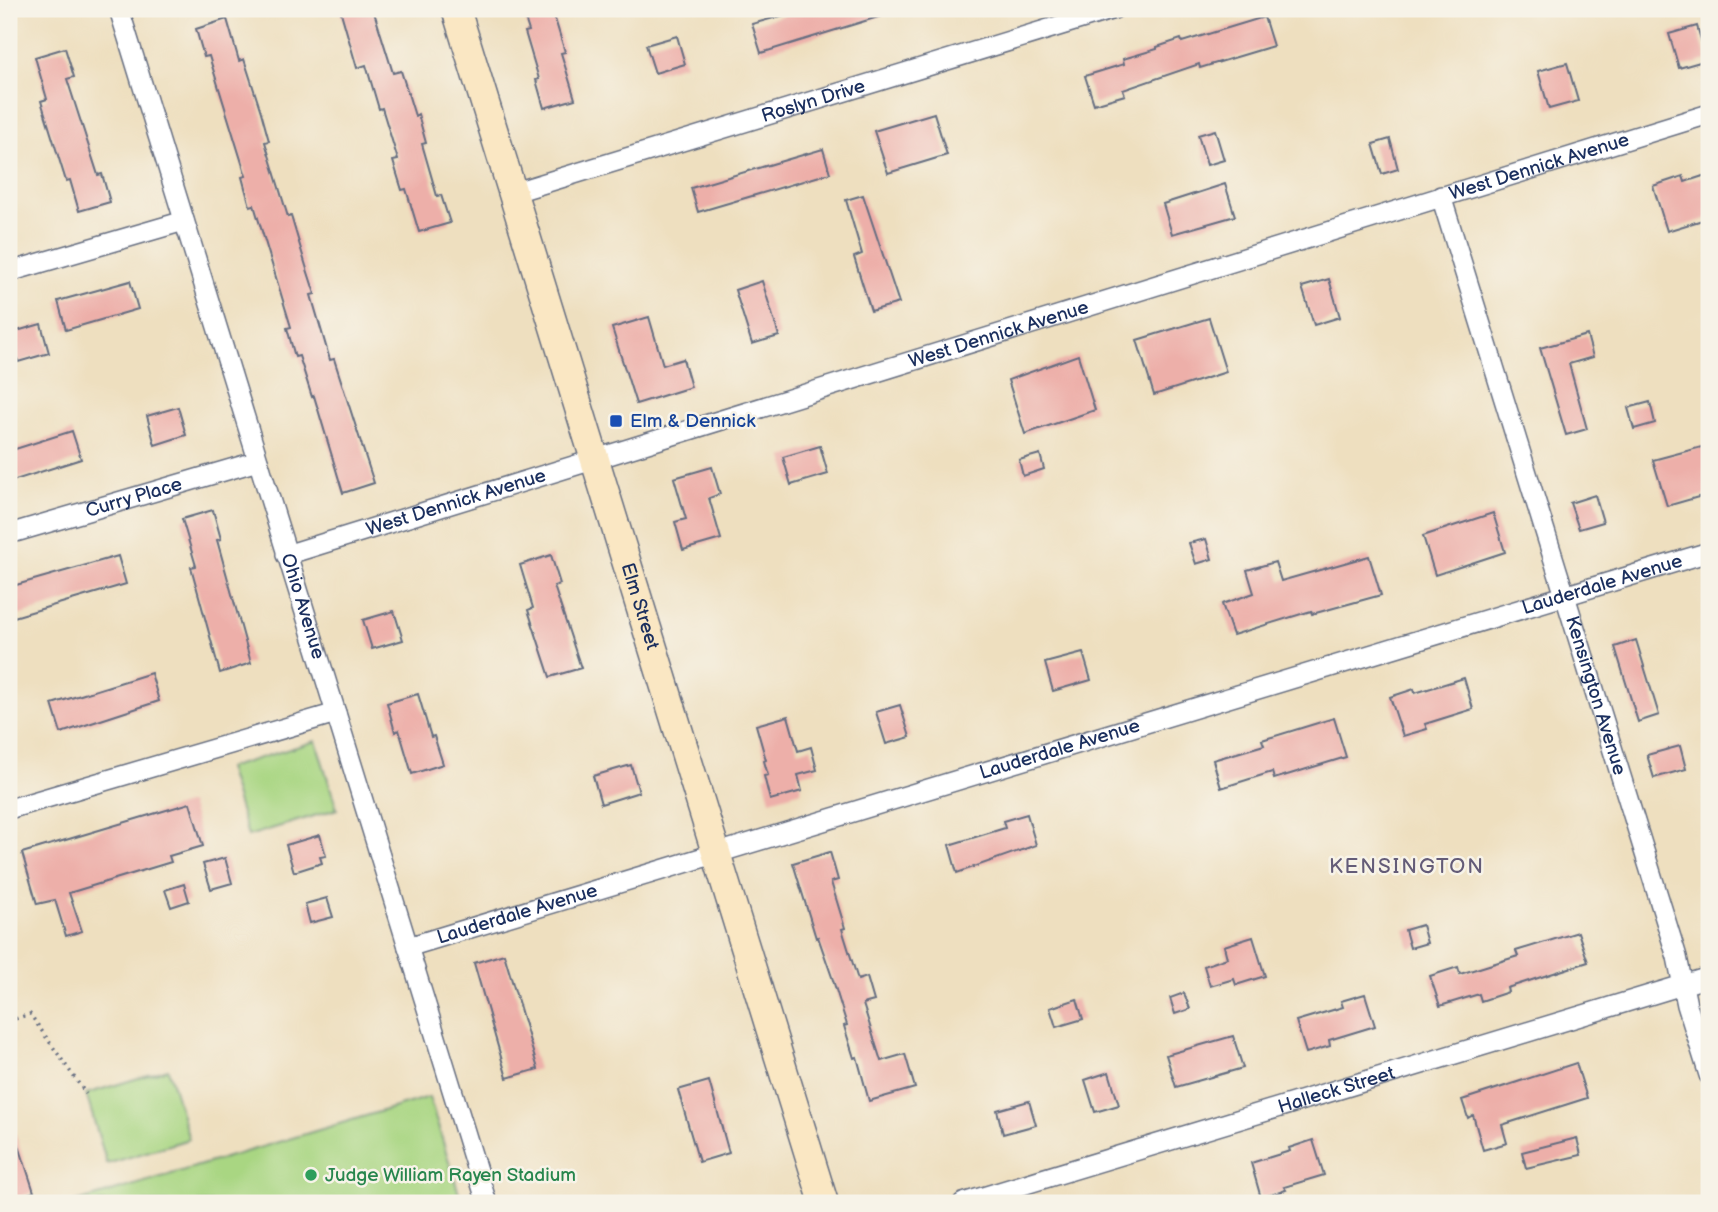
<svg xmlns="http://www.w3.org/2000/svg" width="1718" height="1212" font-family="'Balsamiq Sans',sans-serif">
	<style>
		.green { fill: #a9d682; stroke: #628270; stroke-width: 2 }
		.building { fill: #edafa9 }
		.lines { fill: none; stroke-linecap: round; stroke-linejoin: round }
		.street-casing { stroke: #656d80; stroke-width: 22 }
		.secondary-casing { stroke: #656d80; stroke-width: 31 }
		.path { stroke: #656d80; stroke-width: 3.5; stroke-dasharray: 2 5; stroke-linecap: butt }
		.street { stroke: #fff; stroke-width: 19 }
		.secondary { stroke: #fae7c3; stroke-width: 28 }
		.transit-dot { fill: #1a4fb4; stroke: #f7f3e8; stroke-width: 2.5 }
		.leisure-dot { fill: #2e9e5b; stroke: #f7f3e8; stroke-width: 2.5 }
		.labels { text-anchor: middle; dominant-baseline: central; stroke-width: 5; stroke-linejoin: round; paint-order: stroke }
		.street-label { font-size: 19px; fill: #1b2f5e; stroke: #f7f3e8 }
		.transit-label { font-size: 19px; fill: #164399; stroke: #f7f3e8; text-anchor: start }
		.leisure-label { font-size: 19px; fill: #27864d; stroke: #f7f3e8; text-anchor: start }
		.neighbourhood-label { font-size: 21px; letter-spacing: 2px; fill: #645c78; stroke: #f7f3e8 }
	</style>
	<rect width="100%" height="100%" fill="#f7f3e8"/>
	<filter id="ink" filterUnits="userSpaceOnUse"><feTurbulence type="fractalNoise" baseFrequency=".0143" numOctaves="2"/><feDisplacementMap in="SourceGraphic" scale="14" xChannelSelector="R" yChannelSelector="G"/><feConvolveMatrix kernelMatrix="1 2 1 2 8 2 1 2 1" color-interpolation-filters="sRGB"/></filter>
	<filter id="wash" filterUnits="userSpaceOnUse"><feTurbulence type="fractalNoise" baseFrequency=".00686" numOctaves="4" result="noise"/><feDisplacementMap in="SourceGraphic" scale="28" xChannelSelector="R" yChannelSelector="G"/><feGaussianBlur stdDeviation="1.57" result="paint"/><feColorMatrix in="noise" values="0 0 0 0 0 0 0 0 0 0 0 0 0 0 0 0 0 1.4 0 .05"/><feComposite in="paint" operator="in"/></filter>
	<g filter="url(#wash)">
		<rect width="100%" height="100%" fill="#eedfbf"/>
		<path class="green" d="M316 741 337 809 248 836 227 768Z
			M168 1069 189 1139 107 1164 86 1094Z
			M429 1097 462 1203H74Z"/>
		<g id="blocks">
			<path class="building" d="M340 9H373L393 73 401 71 415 116 418 114 426 143 422 144 437 196 441 195 450 223 419 232 406 189 402 190 393 161 398 160 382 108 379 109 366 65 357 68Z
				M522 9H552L565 52 561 53 575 99 544 108 536 80 539 79 525 32 529 31Z
				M806 9H890L891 13 761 53 752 24Z
				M1264 17 1273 46 1200 68 1199 64 1123 90 1125 95 1094 104 1085 76 1124 64 1123 59 1157 49V47L1181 39 1182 42Z
				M227 19 239 61 244 59 261 112 269 141 265 142 288 217 291 216 306 266 315 294 311 295 330 360 334 359 374 483 343 493 314 396 312 397 299 356 295 357 287 328 291 327 254 205 250 206 242 177 246 176 209 56 204 57 196 29Z
				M1697 26 1707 60 1679 68 1669 34Z
				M677 36 685 64 655 73 646 45Z
				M65 48 74 77 67 79 98 175 102 174 110 202 79 211 70 180 66 181 41 101 47 99 35 57Z
				M1567 63 1578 101 1549 109 1538 71Z
				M934 113 947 155 888 173 874 131Z
				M1215 130 1224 160 1207 165 1198 135Z
				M1390 139 1398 169 1382 174 1373 144Z
				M823 149 830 173 698 212 691 188Z
				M1709 174V218L1667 231 1653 186 1683 176 1685 182Z
				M1225 184 1235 216 1172 234 1163 204Z
				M863 195 899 303 871 311 854 257 862 254 846 200Z
				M1329 279 1340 317 1314 325 1302 287Z
				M130 281 138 309 66 330 58 301Z
				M762 281 779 336 752 344 735 290Z
				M649 317 663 365 683 359 691 387 636 404 612 328Z
				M1209 318 1226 372 1154 395 1137 340Z
				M41 324 49 353 18 362 10 333Z
				M1587 335 1593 357 1569 364 1587 429 1566 435 1540 348Z
				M1078 355 1095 410 1025 434 1008 380Z
				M1650 402 1655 423 1634 429 1628 408Z
				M178 407 186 435 155 445 147 416Z
				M72 431 81 459 9 482V451Z
				M1709 445V494L1667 506 1653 460Z
				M820 446 828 474 791 485 783 457Z
				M1040 454 1044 469 1023 476 1019 460Z
				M712 467 720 494 709 498 721 539 683 550 675 522 686 519 674 478Z
				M1595 495 1603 522 1579 529 1570 503Z
				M213 510 221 539 217 540 251 663 220 673 191 567 196 566 182 519Z
				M1493 513 1505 552 1435 575 1423 536Z
				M1206 539 1212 559 1196 564 1189 543Z
				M551 555 560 584 554 586 581 668 550 677 528 610 533 608 520 565Z
				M118 556 126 584 14 617 9 600V587Z
				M1369 556 1381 595 1312 614 1311 611 1233 635 1222 604 1254 593 1247 570 1275 562 1281 581Z
				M394 611 403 640 372 649 363 620Z
				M1636 640 1659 715 1638 722 1615 647Z
				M1083 653 1091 680 1053 691 1045 663Z
				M151 673 159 701 61 733 52 704Z
				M1464 678 1473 709 1425 724 1427 729 1403 736 1390 697 1414 689 1415 693Z
				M418 694 431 737 434 736 443 764 412 774 399 730 395 732 387 703Z
				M900 705 910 737 886 744 876 712Z
				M788 716 798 751 811 747 817 770 798 775 802 791 770 800 764 776 768 775 764 761 766 760 756 725Z
				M1334 718 1346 757 1274 779 1272 772 1221 788 1213 760 1264 745 1262 740Z
				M1680 746 1686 769 1654 778 1647 755Z
				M631 765 639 792 601 804 593 776Z
				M190 803 203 846 169 856 171 862 69 893 82 931 66 936 55 900 37 904 22 853Z
				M1027 814 1036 845 957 873 949 845 1005 828 1003 821Z
				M320 835 326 856 320 857 322 863 294 872 286 845Z
				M830 852 838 880 831 882 845 928 842 929 858 980 867 977 874 1001 863 1004 881 1061 905 1054 915 1088 869 1101 857 1057 854 1058 844 1026 847 1025 832 977 818 937 816 938 793 863Z
				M225 858 232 883 211 889 203 864Z
				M184 884 189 901 171 907 165 890Z
				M327 898 333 917 310 923 305 904Z
				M1422 925 1427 943 1410 948 1405 930Z
				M1578 932 1588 962 1507 988 1508 992 1481 1001 1479 994 1440 1006 1430 976 1458 967 1460 974 1518 956 1516 951Z
				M1253 937 1265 976 1236 985 1234 979 1210 986 1204 966 1227 958 1224 946Z
				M504 954 538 1069 507 1078 474 963Z
				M1184 993 1190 1009 1175 1014 1170 998Z
				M1365 994 1375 1026 1329 1040 1330 1046 1306 1053 1296 1021 1343 1007 1341 1001Z
				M1077 999 1083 1019 1056 1027 1050 1008Z
				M1233 1036 1243 1068 1176 1087 1166 1055Z
				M1576 1063 1587 1098 1502 1125 1507 1143 1483 1150 1473 1115 1468 1118 1462 1100Z
				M1109 1072 1119 1105 1095 1112 1085 1080Z
				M709 1081 729 1153 699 1162 678 1090Z
				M1029 1101 1036 1125 1003 1134 997 1110Z
				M12 1124 34 1192 9 1200V1125Z
				M1577 1138 1581 1155 1526 1168 1522 1152Z
				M1313 1140 1324 1175 1284 1187 1286 1190 1261 1198 1251 1163 1290 1151 1289 1148Z"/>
		</g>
	</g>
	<g filter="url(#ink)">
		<use href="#blocks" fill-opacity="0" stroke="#656d80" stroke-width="2"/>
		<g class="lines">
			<defs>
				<g id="street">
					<path id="s1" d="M119 9 487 1203"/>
					<path id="s2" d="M512 193 1114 9"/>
					<path id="s3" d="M1441 196 1677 957 1687 1005 1709 1075"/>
					<path d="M9 272 184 221"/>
					<path id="s4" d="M9 534 258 461"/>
					<path id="s5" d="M286 555 1709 114"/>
					<path d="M9 809 336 713"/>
					<path id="s6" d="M408 947 1709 552"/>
					<path id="s7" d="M963 1203 1709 977"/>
				</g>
				<g id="secondary">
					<path id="s8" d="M456 9 824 1203"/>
				</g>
			</defs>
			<use href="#street" class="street-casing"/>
			<use href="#secondary" class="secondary-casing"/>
			<path class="path" d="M9 1021 30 1014 86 1094"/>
			<use href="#street" class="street"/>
			<use href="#secondary" class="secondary"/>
		</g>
	</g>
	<rect class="transit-dot" x="609" y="414" width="14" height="14" rx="3.5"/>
	<circle class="leisure-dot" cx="311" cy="1175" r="7"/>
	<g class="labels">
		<g class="street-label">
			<text stroke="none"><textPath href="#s2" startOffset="315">Roslyn Drive</textPath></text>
			<text stroke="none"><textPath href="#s5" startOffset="1312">West Dennick Avenue</textPath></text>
			<text stroke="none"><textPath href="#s5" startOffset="746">West Dennick Avenue</textPath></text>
			<text stroke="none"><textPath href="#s4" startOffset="130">Curry Place</textPath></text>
			<text stroke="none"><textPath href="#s5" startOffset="178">West Dennick Avenue</textPath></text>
			<text stroke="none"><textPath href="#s6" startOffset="1248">Lauderdale Avenue</textPath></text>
			<text stroke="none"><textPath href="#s1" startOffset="625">Ohio Avenue</textPath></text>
			<text stroke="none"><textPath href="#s8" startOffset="625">Elm Street</textPath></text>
			<text stroke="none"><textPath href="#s3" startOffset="523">Kensington Avenue</textPath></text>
			<text stroke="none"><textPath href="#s6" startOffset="681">Lauderdale Avenue</textPath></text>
			<text stroke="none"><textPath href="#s6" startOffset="114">Lauderdale Avenue</textPath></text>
			<text stroke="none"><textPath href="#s7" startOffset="390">Halleck Street</textPath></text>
		</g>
		<g class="transit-label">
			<text x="630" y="421">Elm &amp; Dennick</text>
		</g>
		<g class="leisure-label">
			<text x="325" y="1175">Judge William Rayen Stadium</text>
		</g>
		<g class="neighbourhood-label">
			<text x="1407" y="866">KENSINGTON</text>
		</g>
	</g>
	<rect width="1718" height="1212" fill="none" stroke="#f7f3e8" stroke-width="35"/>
</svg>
